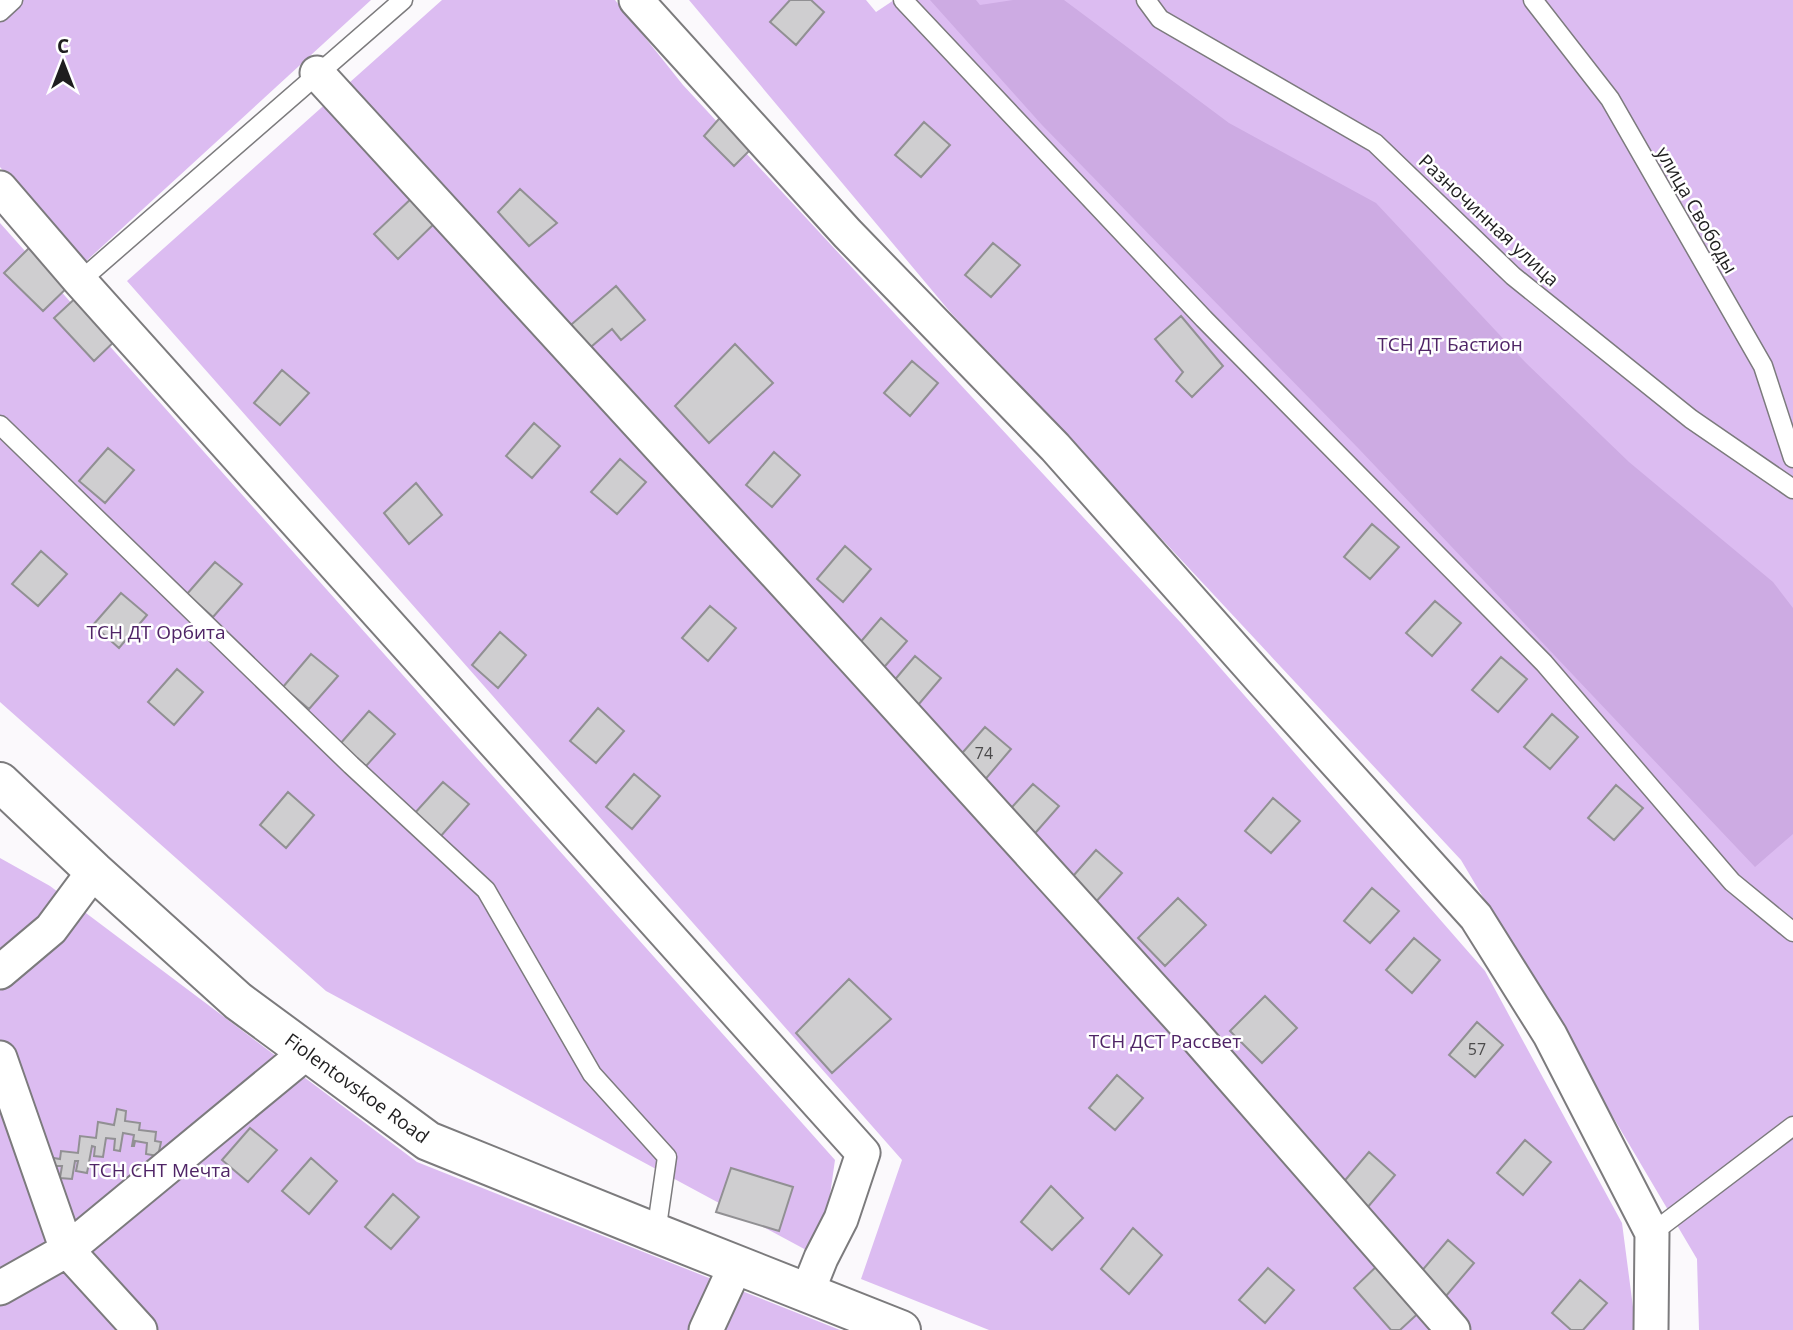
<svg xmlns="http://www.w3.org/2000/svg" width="1793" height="1330" font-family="'Open Sans',sans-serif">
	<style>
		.green { fill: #dcbcf1 }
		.forest { fill: #cdabe3 }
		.building { fill: #cfced0; stroke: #919093; stroke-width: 2 }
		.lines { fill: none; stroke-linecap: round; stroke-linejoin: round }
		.service-casing { stroke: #7c7b7d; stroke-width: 21 }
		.minor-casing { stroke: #7c7b7d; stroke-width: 37 }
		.secondary-casing { stroke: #7c7b7d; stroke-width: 42 }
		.service { stroke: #fff; stroke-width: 18 }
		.minor { stroke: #fff; stroke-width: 33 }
		.secondary { stroke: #fff; stroke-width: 38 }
		.labels { text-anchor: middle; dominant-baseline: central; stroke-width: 5; stroke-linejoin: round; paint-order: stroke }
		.number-label { font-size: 16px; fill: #4b4a4b }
		.street-label { font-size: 19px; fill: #1f1e1f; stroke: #fff }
		.park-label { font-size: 19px; fill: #4f2466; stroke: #fff }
	</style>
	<rect width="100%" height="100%" fill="#fbf9fc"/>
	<path class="green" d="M0 0H371L83 264 0 167Z
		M442 0H615L683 85 1182 624 1485 971 1622 1223 1636 1330H989L861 1279 902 1160 127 281Z
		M689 0H866L876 12 894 0H1793V1330H1699L1697 1259 1461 860 951 313Z
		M0 223 835 1160 821 1258 326 991 0 702Z
		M0 858 50 886 417 1162 840 1330H0Z"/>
	<path class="forest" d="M930 0H976L980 5 1013 0H1064L1229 123 1376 203 1526 363 1629 462 1773 582 1793 608V834L1755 867 1359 449 1042 125Z"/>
	<path class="building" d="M790 0H811L824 12 796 45 770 22Z
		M724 113 754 146 734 166 704 136Z
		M924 122 950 145 921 177 895 155Z
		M520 189 557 223 529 246 498 212Z
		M414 196 438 220 398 259 374 234Z
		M35 242 74 281 43 311 4 273Z
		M993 243 1020 265 991 297 965 275Z
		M616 286 645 320 621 340 612 329 585 352 565 330Z
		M81 293 121 335 94 361 54 318Z
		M1181 316 1223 366 1192 397 1176 381 1183 372 1155 339Z
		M735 344 773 383 709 443 675 406Z
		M912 361 938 383 910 416 884 393Z
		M282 370 309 393 280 425 254 403Z
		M534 423 560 446 532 478 506 456Z
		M108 448 134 470 105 503 79 481Z
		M774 452 800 475 772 507 746 485Z
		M620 459 646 482 617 514 591 492Z
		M416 483 442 515 409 544 384 513Z
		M1372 524 1399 547 1370 579 1344 557Z
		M845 546 871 569 843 602 817 579Z
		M41 551 67 574 38 606 12 584Z
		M215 562 242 584 213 617 187 594Z
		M121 593 147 615 119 648 93 625Z
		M1435 601 1461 623 1432 656 1406 633Z
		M710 606 736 628 708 661 682 638Z
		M881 618 907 641 879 673 853 651Z
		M500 632 526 655 498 688 472 665Z
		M311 654 338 676 309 709 283 687Z
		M915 656 941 678 913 711 887 689Z
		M1501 657 1527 679 1498 712 1472 690Z
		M177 669 203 692 174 725 148 702Z
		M598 708 624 731 596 763 570 741Z
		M369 711 395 734 366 766 340 744Z
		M1552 714 1578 737 1550 769 1524 747Z
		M985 727 1011 749 983 782 957 759Z
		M634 774 660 796 632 829 606 807Z
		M443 782 469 804 440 837 414 814Z
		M1033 784 1059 806 1030 839 1004 816Z
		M1616 785 1643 808 1614 840 1588 818Z
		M288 792 314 815 286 848 260 825Z
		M1273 798 1300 821 1271 853 1245 831Z
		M1096 850 1122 873 1093 905 1067 883Z
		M1372 888 1399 911 1370 943 1344 921Z
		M1178 898 1206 925 1165 966 1138 938Z
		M1414 938 1440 960 1412 993 1386 970Z
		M849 979 891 1019 832 1073 796 1033Z
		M1265 996 1297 1028 1262 1063 1230 1031Z
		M1477 1022 1503 1045 1475 1077 1449 1055Z
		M1117 1075 1143 1098 1115 1130 1089 1108Z
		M117 1109 126 1111 125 1121 140 1123 139 1130 156 1132 155 1141 161 1142 158 1156 146 1154 147 1143 135 1141 134 1146H132L134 1135 123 1133 120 1151 114 1150 115 1139 106 1138 103 1157 94 1156 95 1147 92 1146 87 1173 76 1171 78 1161H75L72 1179 60 1178 62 1166H55V1171L48 1157 60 1159 61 1151 78 1153 80 1136 96 1138 98 1122 114 1125Z
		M250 1128 277 1150 248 1182 222 1160Z
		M1525 1140 1551 1162 1523 1195 1497 1173Z
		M1369 1152 1395 1175 1367 1208 1341 1185Z
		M311 1158 337 1181 309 1214 282 1191Z
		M731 1168 793 1187 779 1231 716 1212Z
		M1051 1186 1083 1218 1052 1250 1021 1222Z
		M393 1194 419 1217 391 1249 365 1227Z
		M1133 1228 1162 1255 1129 1294 1101 1269Z
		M1448 1240 1474 1263 1446 1296 1420 1273Z
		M1381 1262 1425 1307 1400 1330H1391L1354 1288Z
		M1268 1268 1294 1290 1265 1323 1239 1300Z
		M1580 1280 1607 1303 1583 1330H1571L1552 1313Z"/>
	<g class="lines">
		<defs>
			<path id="service" d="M903 0 1204 319 1544 663 1732 882 1793 932
				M1146 0 1160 19 1375 143 1513 276 1691 419 1793 489
				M1533 0 1610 99 1763 366 1793 458
				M0 12 13 0
				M80 281 403 0
				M0 425 351 765 486 890 592 1074 667 1157 656 1233
				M1652 1233 1793 1126"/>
			<path id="minor" d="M636 0 847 233 1055 447 1260 678 1476 917 1550 1035 1652 1233 1651 1330
				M317 73 856 661 1194 1034 1453 1330
				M0 188 80 281 863 1153 841 1219 821 1258 807 1293
				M0 972 51 929 94 871
				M0 1058 67 1250 140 1330
				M0 1288 67 1250 307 1052
				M706 1330 736 1265"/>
			<path id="secondary" d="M0 782 94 871 238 1001 428 1141 656 1233 901 1330"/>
		</defs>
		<use href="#service" class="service-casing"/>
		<use href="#minor" class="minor-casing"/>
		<use href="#secondary" class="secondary-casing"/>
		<use href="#service" class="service"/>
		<use href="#minor" class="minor"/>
		<use href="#secondary" class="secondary"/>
	</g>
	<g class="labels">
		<g class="number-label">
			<text x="984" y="753">74</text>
			<text x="1477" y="1049">57</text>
		</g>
		<g class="street-label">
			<text transform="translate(1697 210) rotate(60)">улица Свободы</text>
			<text transform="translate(1489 220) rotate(43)">Разночинная улица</text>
			<text transform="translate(357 1088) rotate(36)">Fiolentovskoe Road</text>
		</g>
		<g class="park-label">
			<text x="1450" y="344">ТСН ДТ Бастион</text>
			<text x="156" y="632">ТСН ДТ Орбита</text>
			<text x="1165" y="1041">ТСН ДСТ Рассвет</text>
			<text x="160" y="1170">ТСН СНТ Мечта</text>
		</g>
	</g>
	<g transform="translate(63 63)" stroke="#ffffff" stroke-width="5" paint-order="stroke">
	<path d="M0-5L12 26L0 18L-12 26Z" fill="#1f1e1f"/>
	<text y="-10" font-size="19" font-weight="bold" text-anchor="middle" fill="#1f1e1f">С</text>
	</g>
</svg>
